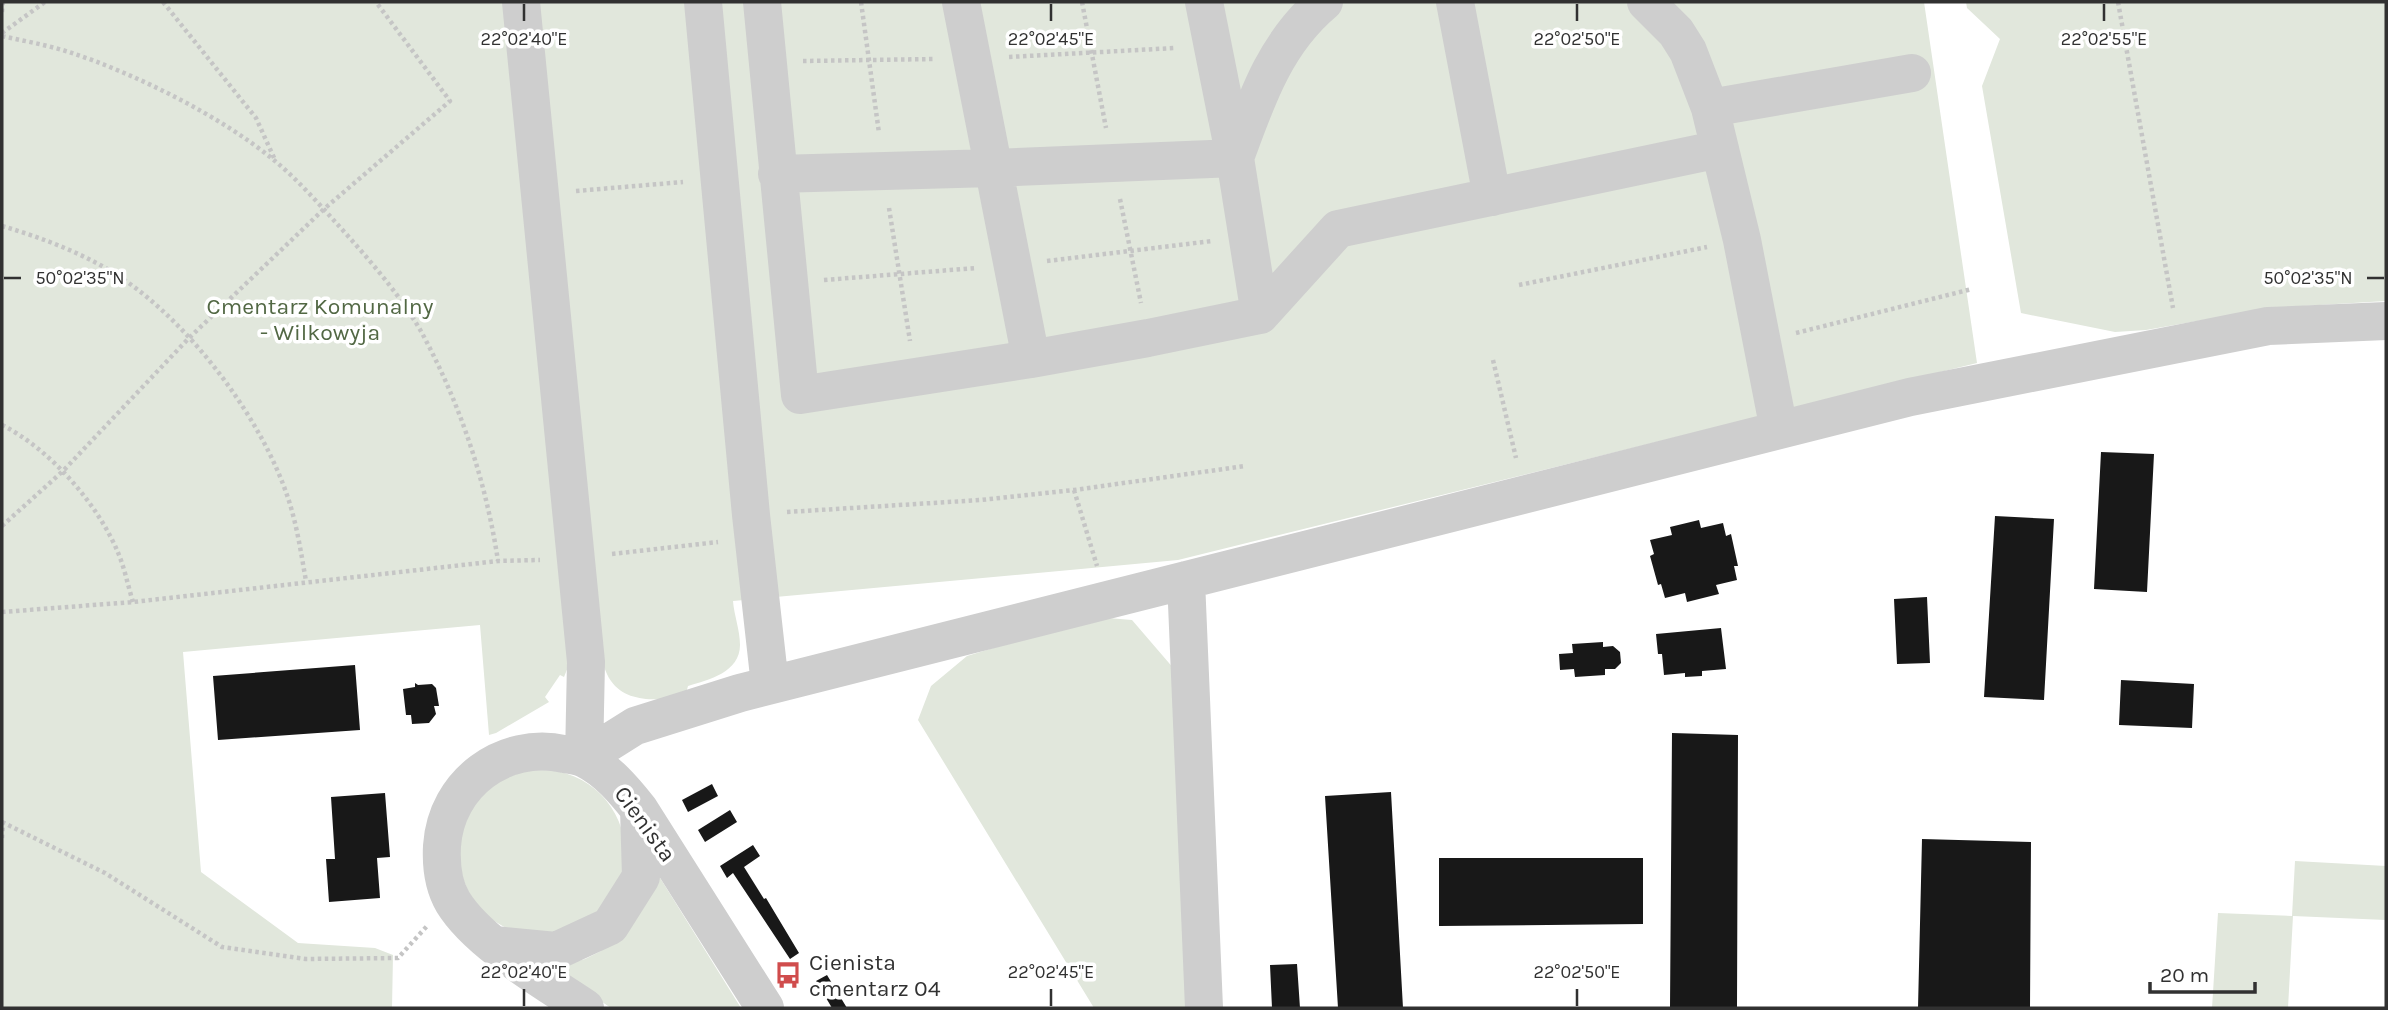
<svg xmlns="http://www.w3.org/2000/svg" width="2388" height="1010" font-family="Karla,sans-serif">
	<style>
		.green { fill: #e1e7dc }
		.building { fill: #181818 }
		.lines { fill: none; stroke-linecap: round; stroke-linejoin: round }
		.path { stroke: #c5c5c5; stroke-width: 4.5; stroke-dasharray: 3.5 3.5; stroke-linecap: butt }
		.minor { stroke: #cecece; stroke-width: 38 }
		.ticks { fill: none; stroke: #313131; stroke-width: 2.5 }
		.labels { text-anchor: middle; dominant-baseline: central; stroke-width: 7; stroke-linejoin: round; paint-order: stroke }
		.park-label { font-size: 23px; fill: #526844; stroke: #fff }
		.street-label { font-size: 23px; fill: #313131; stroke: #fff }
		.poi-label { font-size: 23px; fill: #313131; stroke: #fff; text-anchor: start }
		.ticks-label { font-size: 18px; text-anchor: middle; fill: #313131; stroke: #fff; stroke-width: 7; stroke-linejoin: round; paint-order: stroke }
	</style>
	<rect width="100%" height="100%" fill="#fff"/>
	<path class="green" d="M2 2H1924L1977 363 1178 560 733 601C734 615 740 630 740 645 740 672 709 680 688 686L685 697C660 700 627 704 611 681 605 673 602 659 598 649L568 667 564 677 560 675 545 697 549 702 496 733 489 735 480 625 183 652 201 872 298 943 375 948 393 955 392 1008H2Z
		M1966 2H2386V301L2271 308 2146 330 2115 332 2021 313 1982 86 2000 39 1967 8Z
		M1096 617 1132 620 1175 670 1191 1008H1094L918 720 931 686 967 656Z
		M459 853a83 83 0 1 1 166 0a83 83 0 1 1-166 0Z
		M2295 861 2386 866V920L2293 916 2288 1008H2212L2218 913 2292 916Z
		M657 873 741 1008H611L558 972 557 967 585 959 601 951Z"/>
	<path class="building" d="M2101 452 2154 454 2147 592 2094 589Z
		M1995 516 2054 519 2044 700 1984 697Z
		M1699 520 1701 528 1723 523 1726 536 1731 534 1738 566H1734L1737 580 1716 585 1719 594 1687 602 1685 593 1665 598 1661 584 1658 585 1650 556 1654 554 1650 540 1672 535 1670 527Z
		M1927 597 1930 663 1897 664 1894 599Z
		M1721 628 1726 669 1702 671V676L1685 677V673L1664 675 1662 654H1658L1656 634Z
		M1603 642V647L1613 646 1620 652 1621 663 1615 669H1605V675L1575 677 1574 669 1560 670 1559 654 1573 653 1572 644Z
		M355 665 360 730 218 740 213 676Z
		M2121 680 2194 684 2192 728 2119 725Z
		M415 683 418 685 432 684 436 688 439 706H434L436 714 429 723 412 724 411 715H406L403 689 415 687Z
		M1672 733 1738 735 1737 1008H1670Z
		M712 784 718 796 688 812 682 800Z
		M1391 792 1403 1008H1338L1325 796Z
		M385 793 390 857 377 858 380 898 329 902 326 859H335L331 797Z
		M730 810 737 822 705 842 698 830Z
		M1922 839 2031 842 2030 1008H1918Z
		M753 845 760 856 744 867 764 899 766 898 799 953 790 959 733 873 727 878 720 866Z
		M1439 858H1643V924L1439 926Z
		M1297 964 1300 1008H1272L1270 965Z
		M827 975 847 1008H832L816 981Z"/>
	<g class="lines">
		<path class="path" d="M163 2 256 118 275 160
			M861 2 879 133
			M1082 2 1106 128
			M2118 2 2173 308
			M2 12 3 2
			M2 33 45 2
			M2 36C24 41 47 45 69 52 136 74 221 116 275 161 298 180 319 204 339 226 367 257 403 298 423 335 461 406 486 482 498 561
			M1009 57 1175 48
			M803 61 934 59
			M576 191 683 182
			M1120 199 1141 303
			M889 208 910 341
			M2 226C43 238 88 255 123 279 192 326 262 419 288 498 297 525 301 553 306 581
			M1047 261 1212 241
			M824 280 976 268
			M1519 285 1707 247
			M1796 333 1972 289
			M1493 360 1516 458
			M2 425C50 449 99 505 119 555 125 570 128 586 133 602
			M1074 490 1097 566
			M787 512 981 500 1074 490 1245 466
			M2 526 63 471 188 339 324 209 450 101 376 2
			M612 554 718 542
			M2 612 133 602 498 561 540 560
			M2 822 105 873 222 947 306 959 398 958 427 926
			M2 838 3 822"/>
		<path class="minor" d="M521 2 586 662 584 758
			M703 2 751 515 770 685
			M762 2 800 395 1031 359 1148 338 1260 315 1338 229 1720 149
			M961 2 1031 359
			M1204 2 1235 158 1260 315
			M1455 2 1492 197
			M1646 2 1676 32 1688 51 1710 108 1742 240 1779 430
			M1710 108 1912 73
			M777 174 993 168 1235 158C1256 100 1275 43 1324 2
			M1186 580 1204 1008
			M584 758 635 726 740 693 1910 397 2268 326 2386 321
			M495 945 556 951 610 926 641 877 639 809
			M585 1008C545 981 478 943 453 902 443 885 441 865 442 846 446 783 504 741 564 754 571 755 579 756 585 759 607 770 624 790 639 809L765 1008"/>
	</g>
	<path class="ticks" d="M524 4V21M1051 4V21M1577 4V21M2104 4V21M4 278H21M2367 278H2384M524 989V1006M1051 989V1006M1577 989V1006"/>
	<defs>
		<symbol id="bus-bare" viewBox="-9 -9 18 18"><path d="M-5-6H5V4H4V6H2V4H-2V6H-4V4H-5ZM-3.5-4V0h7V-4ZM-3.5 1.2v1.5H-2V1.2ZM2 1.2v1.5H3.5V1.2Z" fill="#d04c4c" stroke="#fff" stroke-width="2.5" paint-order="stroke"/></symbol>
	</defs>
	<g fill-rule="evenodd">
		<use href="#bus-bare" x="769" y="956" width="38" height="38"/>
	</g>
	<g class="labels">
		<g class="park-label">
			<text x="320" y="306">Cmentarz Komunalny<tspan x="320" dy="26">- Wilkowyja</tspan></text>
		</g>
		<g class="street-label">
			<text transform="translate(645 824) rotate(54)">Cienista</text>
		</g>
		<g class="poi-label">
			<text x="809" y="962">Cienista<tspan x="809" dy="26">cmentarz 04</tspan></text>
		</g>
	</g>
	<g class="ticks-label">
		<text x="524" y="45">22°02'40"E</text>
		<text x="1051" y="45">22°02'45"E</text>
		<text x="1577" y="45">22°02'50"E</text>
		<text x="2104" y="45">22°02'55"E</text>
		<text x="80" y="284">50°02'35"N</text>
		<text x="2308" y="284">50°02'35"N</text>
		<text x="524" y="978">22°02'40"E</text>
		<text x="1051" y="978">22°02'45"E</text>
		<text x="1577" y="978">22°02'50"E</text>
	</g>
	<rect width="2388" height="1010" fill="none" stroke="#313131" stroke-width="7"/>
	<path d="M2150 982v10h105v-10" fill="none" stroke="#313131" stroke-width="3.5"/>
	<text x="2160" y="982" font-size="21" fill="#313131" stroke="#ffffff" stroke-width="5" paint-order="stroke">20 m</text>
</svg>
